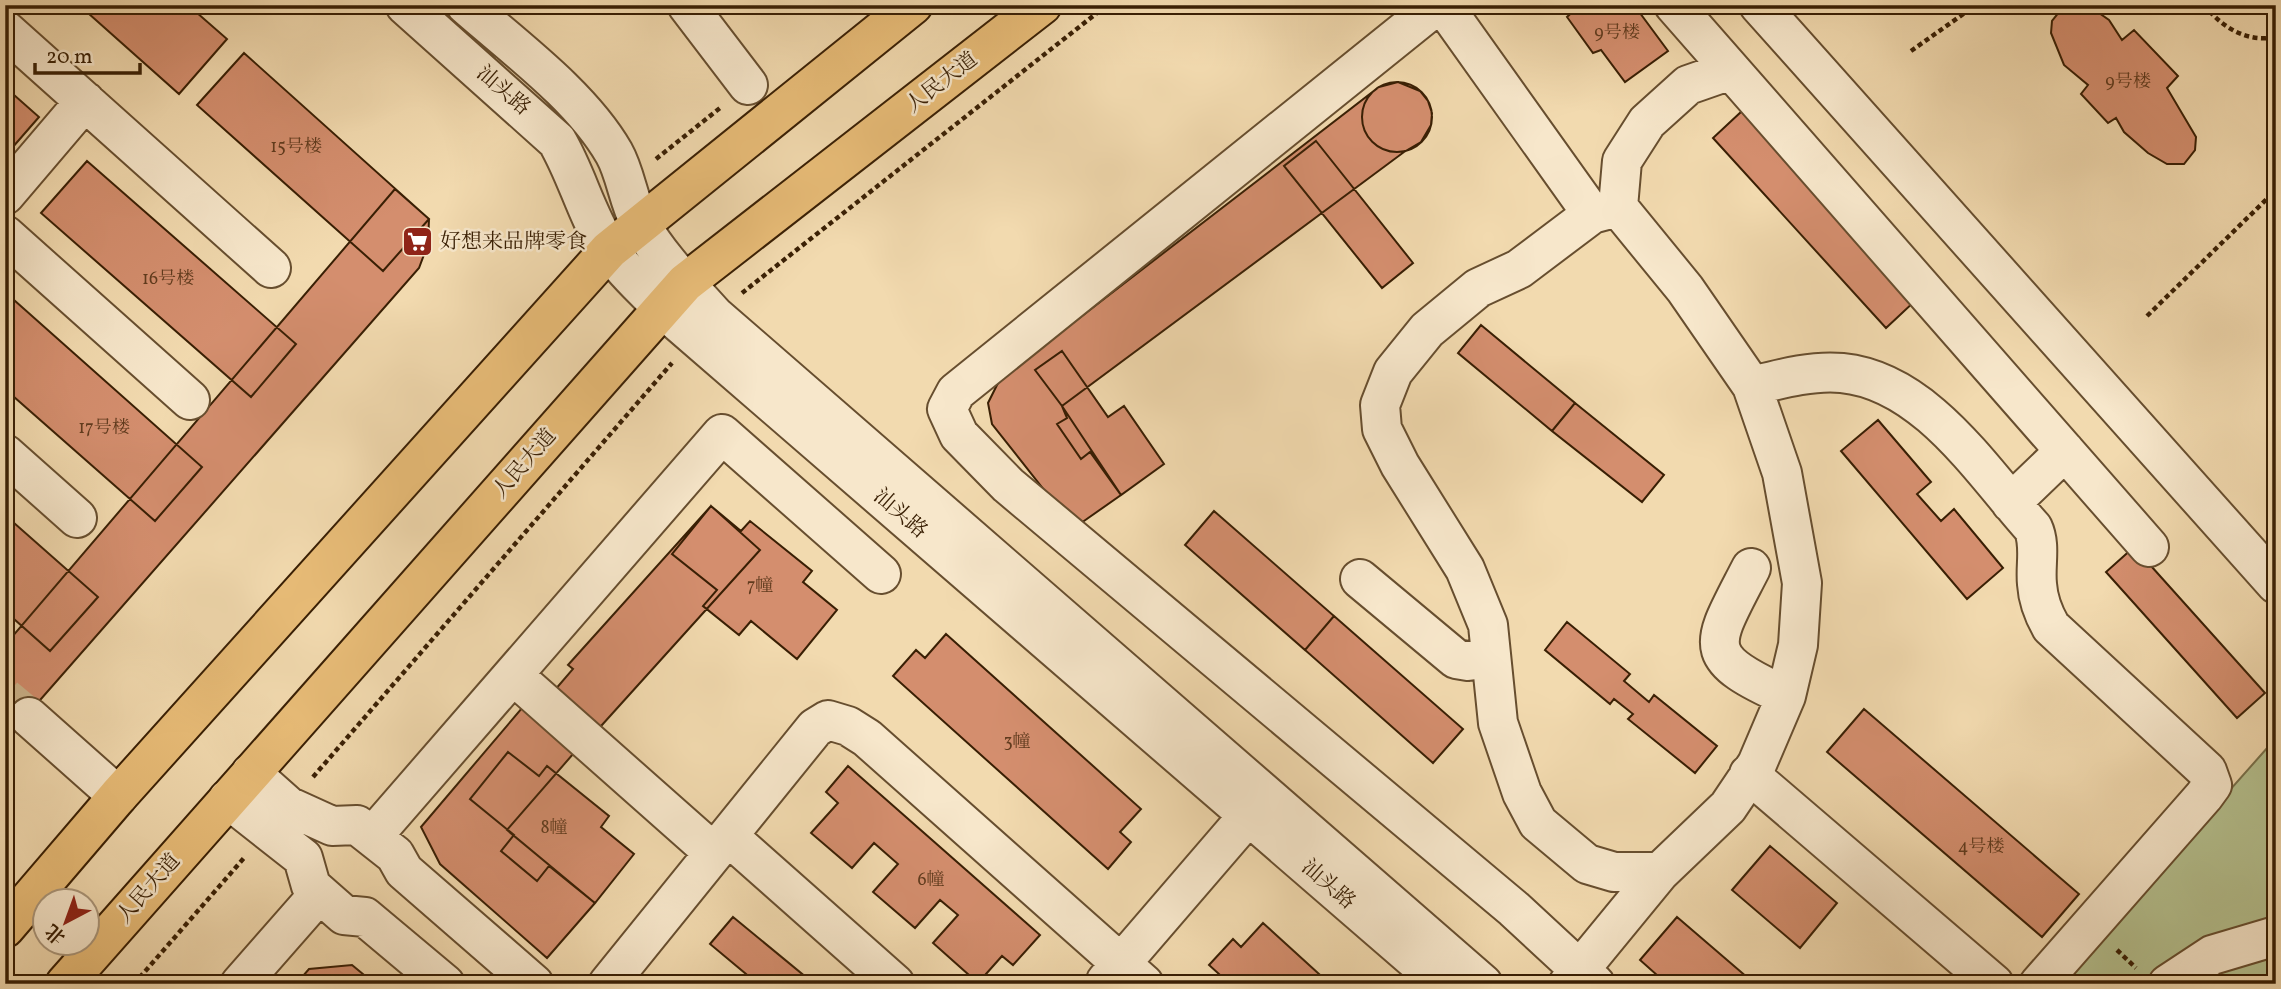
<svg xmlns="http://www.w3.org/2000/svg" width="2281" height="989" font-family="Vollkorn,'Noto Serif SC',serif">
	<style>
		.green { fill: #b5c18f; stroke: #77704a; stroke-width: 2 }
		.building { fill: #d48e6e; stroke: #391f04; stroke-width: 2 }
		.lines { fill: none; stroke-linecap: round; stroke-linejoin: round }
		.minor-tunnel { stroke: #cdb58d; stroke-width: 38; stroke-dasharray: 38 19; stroke-linecap: butt }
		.minor-casing { stroke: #674e2f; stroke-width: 42 }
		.major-casing { stroke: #391f04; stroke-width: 42 }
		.path { stroke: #391f04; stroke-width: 4.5; stroke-dasharray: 5 3.5; stroke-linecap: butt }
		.minor { stroke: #f7e7cb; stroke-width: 38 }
		.major { stroke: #e9bd78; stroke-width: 38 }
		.labels { text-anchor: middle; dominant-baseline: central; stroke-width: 5; stroke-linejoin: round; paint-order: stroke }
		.number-label { font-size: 18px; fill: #603b1e }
		.street-label { font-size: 21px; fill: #391f04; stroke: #f7e7cb }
		.poi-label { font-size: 21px; fill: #391f04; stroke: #f7e7cb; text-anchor: start }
	</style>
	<rect width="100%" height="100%" fill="#f2daaf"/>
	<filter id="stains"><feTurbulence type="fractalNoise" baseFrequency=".00286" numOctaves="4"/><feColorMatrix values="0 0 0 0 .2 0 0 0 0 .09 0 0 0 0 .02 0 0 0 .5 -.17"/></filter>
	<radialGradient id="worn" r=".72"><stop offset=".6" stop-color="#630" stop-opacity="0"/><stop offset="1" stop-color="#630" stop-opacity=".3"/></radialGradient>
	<path class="green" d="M2276 738V984H2058Z"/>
	<path class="building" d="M79 5H188L227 39 179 94Z
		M1580 5H1634L1668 51 1625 82 1601 50 1593 53 1567 17Z
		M2089 6 2109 20 2122 40 2134 30 2178 76 2167 88 2196 137 2195 150 2184 164H2167L2148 153 2124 132 2116 118 2108 123 2081 94 2088 85 2064 65 2051 33 2052 21 2060 11Z
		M244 53 429 219 383 271 197 105Z
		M1398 82 1420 91 1428 101 1432 113 1431 125 1421 142 1404 152 1062 406 1121 495 1074 528 992 424 988 403 1000 379 1379 87Z
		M1362 117a35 35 0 1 1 70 0a35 35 0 1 1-70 0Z
		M5 87 39 117 5 156Z
		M1742 111 1916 300 1886 328 1713 138Z
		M1316 141 1413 263 1382 288 1284 166Z
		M87 161 296 344 251 397 41 213Z
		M395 189 429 219 428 244 419 268 5 740V645Z
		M5 292 202 467 155 521 5 389Z
		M1481 325 1575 403 1552 431 1458 353Z
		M1062 351 1108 417 1124 406 1164 464 1121 495 1090 452 1081 459 1057 424 1067 418 1062 406 1035 370Z
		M1575 403 1664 475 1642 502 1552 431Z
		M1878 420 1931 482 1917 494 1941 521 1954 509 2003 568 1967 599 1841 451Z
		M711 506 741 531 750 521 812 571 803 582 837 610 797 659 751 621 739 635 703 606 717 590 672 554Z
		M711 506 760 550 592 736 548 698 573 669 568 665Z
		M1214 511 1334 616 1305 650 1185 545Z
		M5 515 98 597 50 651 5 611Z
		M2134 547 2265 693 2237 718 2106 572Z
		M1334 616 1463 729 1433 763 1305 650Z
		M1567 622 1630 674 1624 681 1649 702 1654 695 1717 746 1695 773 1628 719 1633 714 1614 699 1610 704 1545 650Z
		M946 634 1141 809 1120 832 1131 842 1108 869 893 676 916 650 925 658Z
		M528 701 580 746 507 830 595 903 547 958 440 864 421 827Z
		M1864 709 2079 894 2042 937 1827 752Z
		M508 752 539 776 547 766 609 816 601 827 634 854 595 903 549 866 537 881 501 851 514 835 470 799Z
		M848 766 1040 935 1013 965 1002 956 978 983 933 943 958 915 940 900 915 928 873 892 898 864 874 843 852 868 811 833 838 803 826 792Z
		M1770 846 1837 903 1800 948 1732 890Z
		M733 917 807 978 802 984H739L746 974 710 944Z
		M1677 917 1755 984H1667L1640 960Z
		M1263 923 1330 984H1230L1209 965 1233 939 1241 947Z
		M352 965 375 984H296L309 969Z"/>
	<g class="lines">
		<path class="minor-tunnel" d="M5 697 29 717"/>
		<defs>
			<path id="minor" d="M405 5 557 141C577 175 586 214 608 248 622 270 645 289 662 308L1443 984
				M466 5C515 48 581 96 614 153 626 174 628 201 640 223 659 257 689 287 714 315L1483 984
				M687 5 748 85
				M1437 5 956 392 947 409 959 435 1008 485 1514 909 1595 984
				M1443 5 1592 214
				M1674 5 2149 547
				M1759 5 2276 584
				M5 30 271 268
				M5 195 85 101
				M1618 207 1592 214 1519 269 1478 288 1427 330 1393 372 1380 405 1382 429 1400 465 1465 569 1488 625 1498 723 1522 793 1538 823 1587 864 1614 872H1660
				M5 235 190 400
				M1752 386C1780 379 1813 370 1842 373 1925 381 1981 470 2033 528 2041 545 2035 565 2037 584 2038 600 2043 613 2051 627L2207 771 2212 785 2204 796 2039 984
				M5 454 77 518
				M2011 503 2065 451
				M1751 568C1711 646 1697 656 1786 696
				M1360 579 1456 659 1468 661 1491 658
				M513 675 714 853
				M29 717 118 796
				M251 773 288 806 332 826 357 825 395 855 404 871 534 984
				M1749 774 1994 984
				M228 799 303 858 311 886 344 915 365 917 445 984
				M728 836 895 984
				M372 837 722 434 881 574
				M1106 981 1248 816
				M240 984 319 894
				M608 984 815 728 828 720 848 726 867 738 1144 984
				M1568 984 1660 872 1728 807 1757 764 1786 696 1798 645 1802 583 1782 473 1752 386 1685 289 1618 207 1622 161 1647 122 1688 85 1731 70
				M2168 984 2212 955 2276 936"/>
			<path id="major" d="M5 928 118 796 609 250 913 5
				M65 984 685 283 1042 5"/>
		</defs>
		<use href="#minor" class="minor-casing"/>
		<use href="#major" class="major-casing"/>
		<path class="path" d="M2204 5C2222 27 2246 43 2276 37
			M1911 51 1976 5
			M656 159 720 108
			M742 293 1107 5
			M2147 316 2276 190
			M313 777 672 363
			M2117 950 2136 968
			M134 984 244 858"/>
		<use href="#minor" class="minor"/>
		<use href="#major" class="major"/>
	</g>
	<defs>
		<symbol id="supermarket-square" viewBox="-11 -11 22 22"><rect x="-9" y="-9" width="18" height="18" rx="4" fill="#8f2418" stroke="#f7e7cb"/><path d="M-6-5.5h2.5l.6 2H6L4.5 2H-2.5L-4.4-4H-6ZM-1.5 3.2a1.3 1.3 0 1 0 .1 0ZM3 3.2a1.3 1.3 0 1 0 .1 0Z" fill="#fff"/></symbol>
	</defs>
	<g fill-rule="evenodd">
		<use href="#supermarket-square" x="400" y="224" width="35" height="35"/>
	</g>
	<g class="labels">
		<g class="number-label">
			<text x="1617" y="33">9号楼</text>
			<text x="2128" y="82">9号楼</text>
			<text x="296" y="147">15号楼</text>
			<text x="168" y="279">16号楼</text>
			<text x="104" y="428">17号楼</text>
			<text x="760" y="586">7幢</text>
			<text x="1017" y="742">3幢</text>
			<text x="554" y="828">8幢</text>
			<text x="1981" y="847">4号楼</text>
			<text x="931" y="880">6幢</text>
		</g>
		<g class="street-label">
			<text transform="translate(942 83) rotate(-38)">人民大道</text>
			<text transform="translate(503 91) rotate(41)">汕头路</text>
			<text transform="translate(525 464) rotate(-49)">人民大道</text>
			<text transform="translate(900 514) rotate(41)">汕头路</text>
			<text transform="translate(1328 885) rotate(41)">汕头路</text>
			<text transform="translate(149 889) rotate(-49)">人民大道</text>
		</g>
		<g class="poi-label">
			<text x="440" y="242">好想来品牌零食</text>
		</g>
	</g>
	<rect width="2281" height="989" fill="none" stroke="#f2daaf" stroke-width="28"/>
	<rect x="7" y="7" width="2267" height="975" fill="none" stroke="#391f04" stroke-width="3.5"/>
	<rect x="14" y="14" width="2253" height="961" fill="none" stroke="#391f04" stroke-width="2"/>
	<g transform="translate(66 922) rotate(221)"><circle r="33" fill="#f7e7cb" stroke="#ab977b" stroke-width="2"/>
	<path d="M0-5L12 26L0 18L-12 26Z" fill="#8f2418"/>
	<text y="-10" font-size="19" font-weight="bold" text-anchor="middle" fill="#391f04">北</text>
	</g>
	<path d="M35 63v10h105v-10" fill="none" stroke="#391f04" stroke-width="3.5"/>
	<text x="46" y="63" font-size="21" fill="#391f04" stroke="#f7e7cb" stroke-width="5" paint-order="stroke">20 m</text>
	<rect width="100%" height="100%" filter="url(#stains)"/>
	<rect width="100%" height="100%" fill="url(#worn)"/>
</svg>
